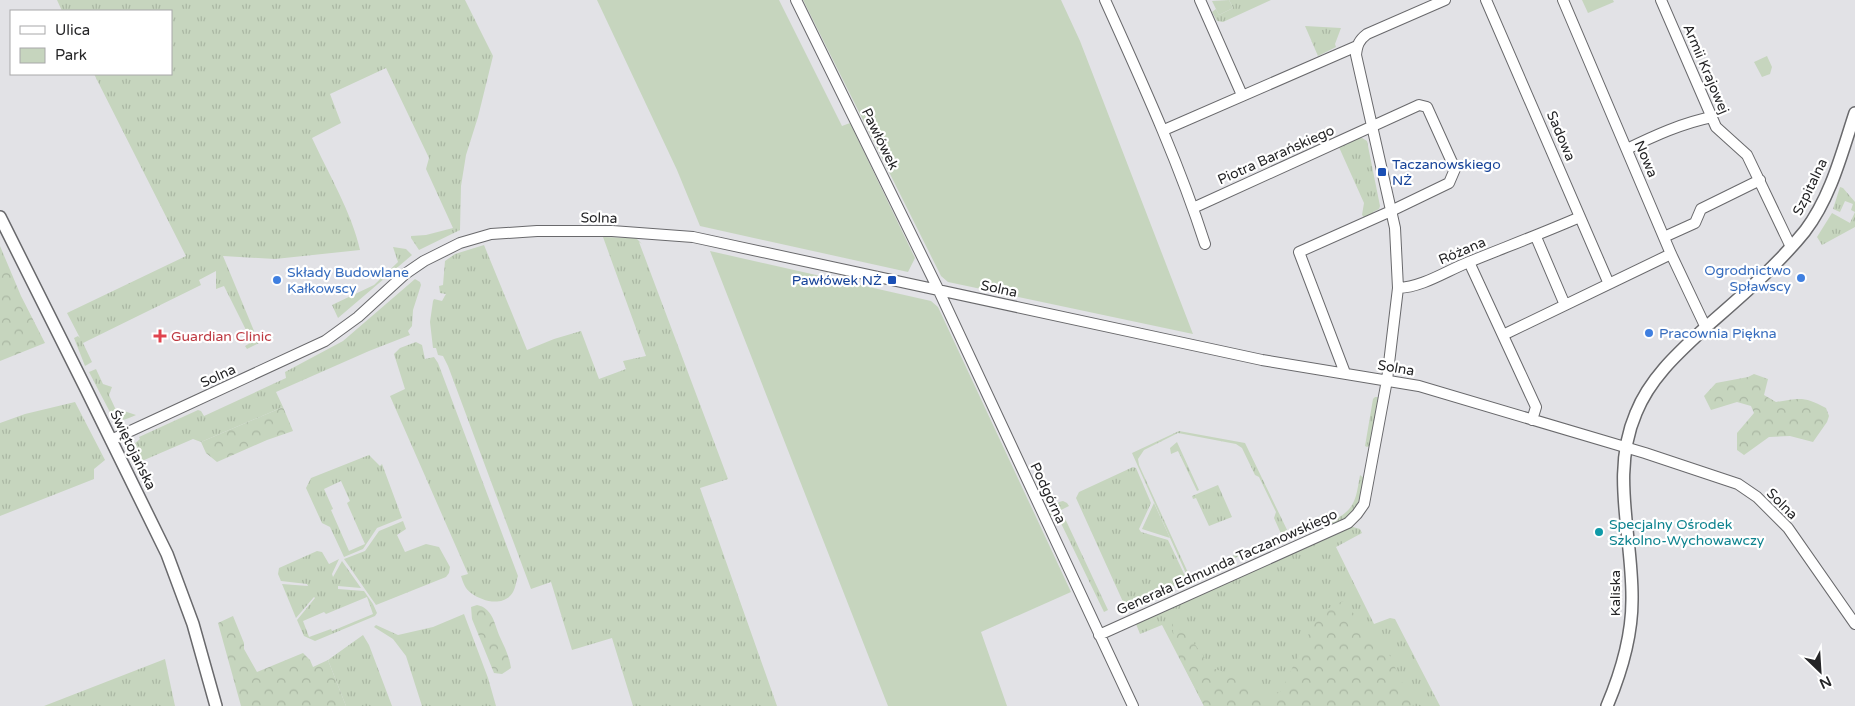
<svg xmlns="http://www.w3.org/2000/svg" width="1855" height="706" font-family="'Varela Round',sans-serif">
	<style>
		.grass { fill: url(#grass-tufts); fill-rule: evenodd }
		.forest { fill: url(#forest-crowns) }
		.green { fill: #c6d5be }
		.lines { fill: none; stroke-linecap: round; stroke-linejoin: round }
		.minor-casing { stroke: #69696c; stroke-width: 12 }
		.tertiary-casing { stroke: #69696c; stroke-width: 14 }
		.minor { stroke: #fff; stroke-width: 10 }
		.tertiary { stroke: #fff; stroke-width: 11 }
		.transit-dot { fill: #1a4fb4; stroke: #fff; stroke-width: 2 }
		.shop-dot { fill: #3f7fe0; stroke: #fff; stroke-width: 2 }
		.health-dot { fill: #e0444e; stroke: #fff; stroke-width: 2 }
		.culture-dot { fill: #0f9aa8; stroke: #fff; stroke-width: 2 }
		.labels { text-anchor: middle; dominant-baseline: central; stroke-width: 4.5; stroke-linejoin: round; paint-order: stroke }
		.street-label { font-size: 14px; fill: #252527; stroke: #fff }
		.transit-label { font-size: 14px; fill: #164399; stroke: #fff; text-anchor: start }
		.shop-label { font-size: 14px; fill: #366cbe; stroke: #fff; text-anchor: start }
		.health-label { font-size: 14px; fill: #be3a42; stroke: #fff; text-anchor: start }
		.culture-label { font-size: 14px; fill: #0d838f; stroke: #fff; text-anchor: start }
	</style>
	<defs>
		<pattern id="grass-tufts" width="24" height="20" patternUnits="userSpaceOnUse" patternTransform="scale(1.25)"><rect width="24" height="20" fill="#c6d5be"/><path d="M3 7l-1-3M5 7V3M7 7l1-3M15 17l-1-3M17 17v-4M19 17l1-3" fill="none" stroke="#aab7a3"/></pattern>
		<pattern id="forest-crowns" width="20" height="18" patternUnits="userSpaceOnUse" patternTransform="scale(1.25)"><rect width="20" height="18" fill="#c6d5be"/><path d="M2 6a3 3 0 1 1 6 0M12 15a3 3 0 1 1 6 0" fill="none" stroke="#aab7a3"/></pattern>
	</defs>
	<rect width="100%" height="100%" fill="#e2e2e6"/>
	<path class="grass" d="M57 0H465L493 56 478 117 466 155 461 186 460 230 419 250 411 238V236L426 235 453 228 426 169 429 158 386 68 330 94 341 123 312 138C328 173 352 213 360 250L275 259 223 256 259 343 247 349 245 346 252 342 224 286 216 289V271L199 280 201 285 83 343 92 362 85 366 74 338 78 336 80 338 67 313 186 256 94 74H171V11H62Z
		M1229 0H1271L1223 22 1217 21 1212 12 1216 9 1219 15 1233 8Z
		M1305 26 1341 28 1335 44 1336 47 1318 56Z
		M1359 136 1367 141 1380 206 1379 209 1373 212 1374 215 1365 218 1362 215 1364 203 1338 145Z
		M1840 187 1843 188 1855 202V227L1822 245 1817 237 1832 213 1850 223 1855 212 1851 210 1853 204 1845 201 1840 212 1833 209Z
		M603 237 636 238 642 244 639 242 728 479 700 488 777 706H633L612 638 572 650 551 582 531 589 448 366 443 356 438 355 436 348H433L430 322 433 301 434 299 442 301 446 294 440 293 439 286 443 285 445 261 455 254 484 245 527 350 554 339 581 331 599 379 626 369 623 361 646 356Z
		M393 247 406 249 412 255 338 318 332 305 374 285 398 262Z
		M415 279 420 282 421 285 413 310 412 326 408 331 410 335 369 351 276 392 283 407 201 442 193 439 135 464 130 452 134 444 140 439 139 437 198 410 201 411 204 416 286 378 285 372 343 341Z
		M416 342 422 345 425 359 434 357 438 363 518 576C516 581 516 587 513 592 504 607 483 602 471 593 465 589 463 582 461 576L468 574 390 396 405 389 394 354 400 348Z
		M96 369 103 384 112 387 109 395 115 408 136 415C127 419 120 423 112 416L89 372Z
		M1375 397H1378L1370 446 1367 447 1365 446 1373 399Z
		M75 402 105 460 94 469V479L0 516V423L25 414Z
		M1179 431 1245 443 1290 536H1282L1274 518 1276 512 1259 477 1255 475 1242 448 1236 444 1178 433 1144 450 1138 459 1139 465 1190 577 1188 578 1132 453Z
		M1177 442 1199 490 1197 491 1178 451 1171 454 1170 448Z
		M369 455 380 466 382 464 402 518 377 528 363 549 344 557 330 527 322 523 306 488 311 478ZM341 481 350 501 347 503 365 544 349 551 331 510 333 509 324 489Z
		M1133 467 1136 468 1151 503 1139 529 1141 532 1168 540 1187 580 1128 606 1124 604 1076 498 1079 492Z
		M1360 475 1364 478C1360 502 1357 514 1334 525L1331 521C1355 511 1356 499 1360 475Z
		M1218 485 1232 517 1209 526 1196 498 1193 499 1192 496Z
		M1063 501 1067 503 1069 506 1061 510 1108 610 1104 612 1056 513 1049 516C1048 508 1055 503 1063 501Z
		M403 521 406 529 397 535 405 552 426 544 439 547 450 567 449 573 446 577 376 605 344 559 365 551 379 531Z
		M1352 525 1353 527 1360 529 1362 533 1336 547 1374 624 1390 618 1395 619 1440 706H1204L1162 625 1140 634 1136 624Z
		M1272 538 1273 540 1201 574 1199 571Z
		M317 551 322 552 329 564 339 559 332 574 333 577 342 561 361 588 338 586V589L364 591 373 604 377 613 375 616 315 641 304 636 297 620 315 598 314 597 296 618 282 584 308 586 307 584 281 581 278 574 279 568ZM367 597 373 614 332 631 331 629 309 637 303 621 324 612 326 614Z
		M464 614 488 678 496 706H422L406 656 393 639 374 627 376 625 398 635 433 627Z
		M363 635 369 645 392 706H346L328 660Z
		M165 659 175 706H44Z"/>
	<path class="forest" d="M0 246 21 296 45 343 0 361Z
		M1754 374 1768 379 1764 395 1776 402C1800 398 1804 396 1826 408L1829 416 1827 422 1813 442 1790 436 1769 437 1744 455 1737 450V433L1754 413 1751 406 1737 402 1711 410 1704 396 1716 383 1748 377Z
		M283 407 293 431 267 440 217 462 206 453 201 442Z
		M1343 601 1354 614 1365 633 1383 641 1413 706H1204L1175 648 1172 623 1191 639 1212 668 1236 676 1258 692 1270 698 1281 691 1319 613Z
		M477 605C492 608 494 622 499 635 504 646 509 655 511 668L502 674 494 673 472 619 471 607Z
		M233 616 244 643V649L257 672 303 653 310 660 313 667 328 660 346 706H241L218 623Z"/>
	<path class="green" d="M597 0H779L842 126 850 123 915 258 908 272 700 226 677 170Z
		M803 0H1061L1080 41 1193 334 948 282 941 276Z
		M1229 0 1233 8 1219 15 1212 1Z
		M1582 0H1613L1614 2 1588 13Z
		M1767 56 1772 67 1770 74 1762 77 1754 62Z
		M710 251 931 301 938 307 1071 592 981 632 1007 706H888Z
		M1213 491 1223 514 1215 518 1205 494Z
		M1154 503 1170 538 1142 529Z"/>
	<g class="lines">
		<defs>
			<path id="minor" d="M796 0 939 291 1133 706
				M1105 0C1141 80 1178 160 1205 244
				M1200 0 1242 95
				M1486 0 1609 284
				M1563 0 1671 254 1706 328
				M1661 0 1716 127 1747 155 1791 247
				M1164 130 1357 46
				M1627 149C1654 136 1682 123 1712 117
				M1193 208 1419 105 1427 107 1455 169 1449 183 1391 211 1299 252 1345 373
				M1536 237 1565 305
				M1664 237 1695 223 1701 209 1760 180
				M1469 262 1536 407 1532 420
				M1398 288C1423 287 1446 271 1469 262 1506 247 1543 233 1580 217
				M1503 335 1671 254
				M111 440 325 341 358 317 405 274 424 261 460 243 491 234 537 231H612L693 237 1262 360 1419 386 1645 453 1738 484 1757 497 1788 528 1855 624
				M1099 635 1348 523 1357 514 1364 504 1387 380 1398 288 1395 228 1356 55C1357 45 1359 40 1367 34L1445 0"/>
			<path id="tertiary" d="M0 217 86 389 167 554 193 624 216 706
				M1607 706C1621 673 1632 636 1632 600 1633 537 1610 473 1636 413 1650 378 1678 353 1705 328 1739 298 1776 267 1805 231 1831 197 1842 152 1855 113"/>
		</defs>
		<use href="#minor" class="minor-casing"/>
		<use href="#tertiary" class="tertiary-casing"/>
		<use href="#minor" class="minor"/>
		<use href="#tertiary" class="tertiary"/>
	</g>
	<g class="transit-dot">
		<rect x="1377" y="167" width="10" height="10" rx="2.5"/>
		<rect x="887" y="275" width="10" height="10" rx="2.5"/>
	</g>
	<g class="shop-dot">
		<circle cx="1801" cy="278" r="5"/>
		<circle cx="277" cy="280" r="5"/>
		<circle cx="1649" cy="333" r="5"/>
	</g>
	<path class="health-dot" d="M157.5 328.5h5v5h5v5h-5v5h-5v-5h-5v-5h5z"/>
	<circle class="culture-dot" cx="1599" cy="532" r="5"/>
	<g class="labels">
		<g class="street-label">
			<text transform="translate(1706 69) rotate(67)">Armii Krajowej</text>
			<text transform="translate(1561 136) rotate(67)">Sadowa</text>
			<text transform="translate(880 139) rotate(64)">Pawłówek</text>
			<text transform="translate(1276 155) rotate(-24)">Piotra Barańskiego</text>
			<text transform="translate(1646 159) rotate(67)">Nowa</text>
			<text transform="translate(1810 187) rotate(-64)">Szpitalna</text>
			<text transform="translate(599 218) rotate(1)">Solna</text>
			<text transform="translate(1462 251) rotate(-23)">Różana</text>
			<text transform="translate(999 289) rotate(12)">Solna</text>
			<text transform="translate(1396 368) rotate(10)">Solna</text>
			<text transform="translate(218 376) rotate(-24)">Solna</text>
			<text transform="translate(133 450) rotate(64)">Świętojańska</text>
			<text transform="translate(1048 493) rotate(65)">Podgórna</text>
			<text transform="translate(1782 504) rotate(45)">Solna</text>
			<text transform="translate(1227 562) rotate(-24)">Generała Edmunda Taczanowskiego</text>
			<text transform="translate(1615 593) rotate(-90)">Kaliska</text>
		</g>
		<g class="transit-label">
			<text x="1392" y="164">Taczanowskiego<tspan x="1392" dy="16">NŻ</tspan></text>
			<text x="882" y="280" text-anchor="end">Pawłówek NŻ</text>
		</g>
		<g class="shop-label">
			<text x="1791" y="270" text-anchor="end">Ogrodnictwo<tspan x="1791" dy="16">Spławscy</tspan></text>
			<text x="287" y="272">Składy Budowlane<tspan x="287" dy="16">Kałkowscy</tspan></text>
			<text x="1659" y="333">Pracownia Piękna</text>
		</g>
		<g class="health-label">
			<text x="171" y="336">Guardian Clinic</text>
		</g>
		<g class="culture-label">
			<text x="1609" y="524">Specjalny Ośrodek<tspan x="1609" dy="16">Szkolno-Wychowawczy</tspan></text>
		</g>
	</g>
	<rect x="10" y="10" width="162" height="65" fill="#ffffff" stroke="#a8a8a9"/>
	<rect x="20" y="26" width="25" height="8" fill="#ffffff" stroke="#a8a8a9"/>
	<text x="55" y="35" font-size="15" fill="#252527">Ulica</text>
	<rect x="20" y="48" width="25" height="15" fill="#c6d5be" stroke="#a8a8a9"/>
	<text x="55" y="60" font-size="15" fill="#252527">Park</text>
	<g transform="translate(1820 671) rotate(155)" stroke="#ffffff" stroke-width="4" paint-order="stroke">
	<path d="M0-4L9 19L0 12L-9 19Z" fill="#252527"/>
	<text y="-8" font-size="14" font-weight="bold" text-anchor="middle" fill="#252527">N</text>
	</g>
</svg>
